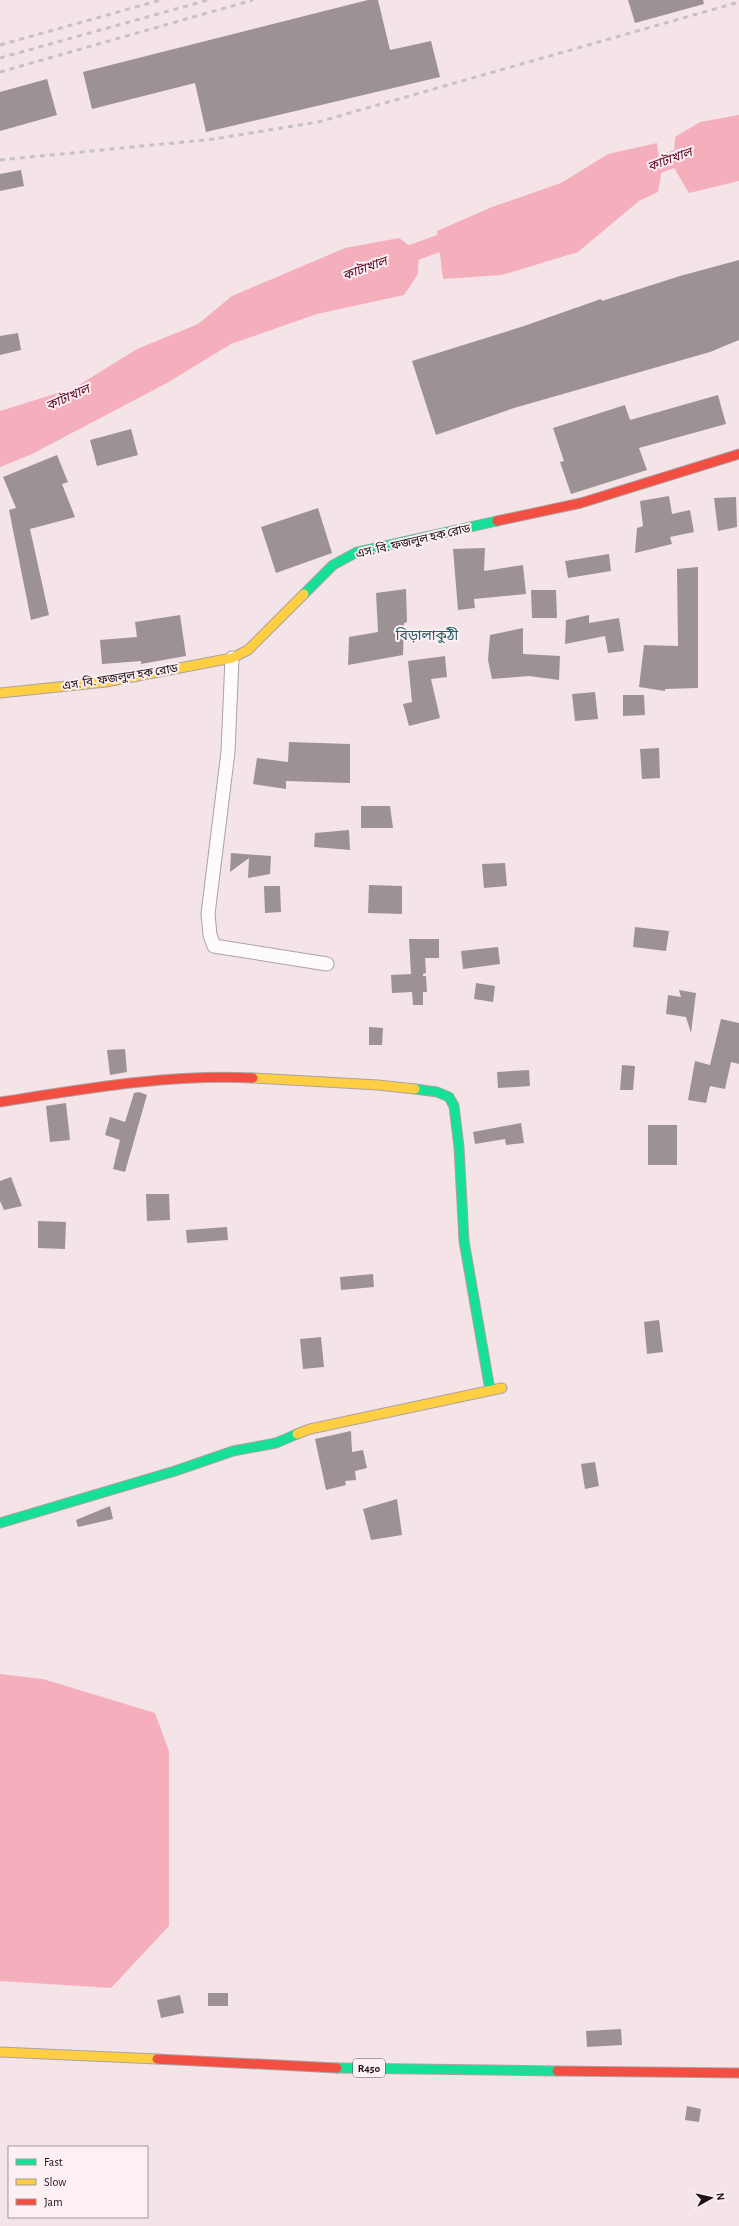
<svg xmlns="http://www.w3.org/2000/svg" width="739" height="2226" font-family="'Alegreya Sans','Noto Sans Bengali',sans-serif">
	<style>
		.water { fill: #f5afbc }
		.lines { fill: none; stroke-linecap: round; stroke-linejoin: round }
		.canal { stroke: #f5afbc; stroke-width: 17 }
		.building { fill: #9d9293 }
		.street-casing { stroke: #ada1a3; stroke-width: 15 }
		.fast-casing { stroke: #ada1a3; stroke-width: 11 }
		.slow-casing { stroke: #ada1a3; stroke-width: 11 }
		.jam-casing { stroke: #ada1a3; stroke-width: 11 }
		.street { stroke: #fdfbfb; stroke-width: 13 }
		.fast { stroke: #16e098; stroke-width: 9 }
		.slow { stroke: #ffcf43; stroke-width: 9 }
		.jam { stroke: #f24e42; stroke-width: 9 }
		.rail { stroke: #c6c2c2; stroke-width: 3; stroke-dasharray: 5 5; stroke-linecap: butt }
		.labels { text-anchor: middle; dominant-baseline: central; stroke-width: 4; stroke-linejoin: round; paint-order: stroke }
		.shield { fill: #fcf0f2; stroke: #5f5557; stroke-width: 1 }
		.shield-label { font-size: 11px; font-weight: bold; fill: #1c1214 }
		.street-label { font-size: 12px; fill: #1c1214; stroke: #fcf0f2 }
		.water-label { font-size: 13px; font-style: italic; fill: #5c0826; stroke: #fcf0f2 }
		.quarter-label { font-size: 14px; fill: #265b69; stroke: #fcf0f2 }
	</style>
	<rect width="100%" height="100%" fill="#f4e4e7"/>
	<path class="water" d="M739 115V181L689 193 673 166 675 137 700 122Z
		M657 143 661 175 658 192 639 201 578 252 502 275 443 279 437 231 492 207 561 183 608 154Z
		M399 238 419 253 418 274 404 295 317 314 231 344 167 383 32 454 0 467V411L74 388 137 349 198 324 232 296 345 248Z
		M0 1674 43 1679 155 1713 169 1751V1926L111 1988 0 1981Z"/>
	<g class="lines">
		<path class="canal" d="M638 172 739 136
			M395 259 460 236"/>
	</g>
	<path class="building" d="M368 0H378L390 50 431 41 440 77 206 132 195 83 92 109 83 72Z
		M628 0H703L704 4 635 23Z
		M47 79 57 115 0 131V92Z
		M21 170 24 186 0 191V174Z
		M739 260V340L710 352 514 408 436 435 412 361 524 326 601 299 602 301 680 276Z
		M18 333 21 350 0 355V336Z
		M718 395 726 424 639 448 647 470 571 494 560 462 564 461 553 428 625 405 630 420Z
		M131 429 138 455 97 466 90 440Z
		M57 455 68 482 62 484 75 517 30 529 49 615 31 620 9 510 16 508 3 477Z
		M669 496 672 514 690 510 694 532 670 537 672 544 635 553 637 528 643 526 640 501Z
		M736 497 737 527 718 531 714 498Z
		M318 508 332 553 276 573 261 527Z
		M485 548 484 571 523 565 526 594 474 599 475 608 458 610 453 549Z
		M609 554 611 571 568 578 565 561Z
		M698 567V688L665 689V691L639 687 644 645 678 646 677 569Z
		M406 589 407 622 404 623 403 655 348 665 349 637 378 632 376 593Z
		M531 590H556L557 618H532Z
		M180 615 186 656 141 664V661L102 664 100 640 137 637 135 622Z
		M589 615V623L619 618 624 651 608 653 605 636 565 644 566 620Z
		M523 628V654L560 656 559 680 529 676 492 679 488 660 490 635Z
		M445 656 447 677 431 679 440 718 409 726 403 704 412 702 408 661Z
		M595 692 598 719 575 721 572 694Z
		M623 695H644L645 715 623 716Z
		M289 742 350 744V783L286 781V789L253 784 257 758 288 762Z
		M659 748 660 778 642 779 640 749Z
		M361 806H390L393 828H361Z
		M349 830 350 850 314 847 315 833Z
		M231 853 271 856 270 874 248 878 249 858 230 872Z
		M505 863 507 886 484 888 482 864Z
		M369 885 402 886V914L368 913Z
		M264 886H280L281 912 265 913Z
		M635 927 669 931 666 951 633 947Z
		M409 939H439V958H425L426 973 423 974V976H426L427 992H423V1005H413L412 992 392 993 391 975 411 974Z
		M498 947 500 964 463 969 461 951Z
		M476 983 495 986 493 1002 474 999Z
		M679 990 696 993 691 1033 686 1017 666 1014 668 995 681 997Z
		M721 1019 739 1023V1064L731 1062 725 1089 710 1086 706 1103 688 1100 695 1061 710 1065Z
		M369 1027 383 1028 382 1045H369Z
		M125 1049 127 1072 110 1075 107 1050Z
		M622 1065 635 1066 633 1090H620Z
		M529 1070 530 1086 498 1088 497 1072Z
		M139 1092 147 1095 125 1172 113 1169 120 1140 105 1135 110 1117 125 1122 134 1093Z
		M66 1103 70 1140 50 1142 46 1106Z
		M521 1123 524 1143 506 1145 505 1139 475 1144 473 1132Z
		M648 1125H677V1165H648Z
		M11 1177 22 1206 4 1210 0 1201V1181Z
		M146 1194H169L170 1220 147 1221Z
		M38 1221 66 1222 65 1249 38 1248Z
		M227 1227 228 1240 187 1243 186 1230Z
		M373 1274 374 1287 341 1290 340 1277Z
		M659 1320 663 1352 647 1354 644 1322Z
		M321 1337 324 1367 303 1369 300 1339Z
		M351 1431 352 1452 363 1450 367 1468 355 1471 356 1480 345 1481 346 1485 326 1490 315 1439Z
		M595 1462 599 1486 585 1489 581 1464Z
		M397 1499 402 1535 371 1540 363 1509Z
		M110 1506 113 1519 78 1527 76 1520Z
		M208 1993H228V2006H208Z
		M180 1995 184 2013 161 2018 157 2000Z
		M621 2029 622 2045 587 2047 586 2031Z
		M687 2106 701 2109 699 2122 685 2120Z"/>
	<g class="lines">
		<defs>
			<path id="street" d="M232 658 228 752 208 914 210 935 214 946 327 964"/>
			<path id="fast" d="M304 594 333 565 357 552 497 521
				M415 1089 437 1092 449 1097 454 1106 459 1147 464 1241 490 1390
				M0 1523 175 1471 233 1451 276 1443 297 1434
				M337 2068 557 2071"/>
			<path id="slow" d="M0 693 106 682 232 658 248 650 304 594
				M253 1078 378 1085 415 1089
				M297 1434 310 1429 502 1388
				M0 2052 157 2059"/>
			<path id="jam" d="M497 521 581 503 739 454
				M0 1102C84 1089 167 1074 253 1078
				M157 2059 337 2068
				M557 2071 739 2073"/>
		</defs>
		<use href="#street" class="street-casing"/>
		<use href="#fast" class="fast-casing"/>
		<use href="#slow" class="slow-casing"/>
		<use href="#jam" class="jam-casing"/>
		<use href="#street" class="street"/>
		<use href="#fast" class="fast"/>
		<use href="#slow" class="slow"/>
		<use href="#jam" class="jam"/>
		<path class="rail" d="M0 45 161 0
			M0 58 208 0
			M0 72 253 0
			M0 160 214 139 318 122 739 2"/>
	</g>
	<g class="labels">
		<rect class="shield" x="353" y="2059" width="32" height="18" rx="3"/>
		<g class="shield-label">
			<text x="369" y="2068">R450</text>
		</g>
		<g class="street-label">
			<text transform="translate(413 541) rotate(-13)">এস. বি. ফজলুল হক রোড</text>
			<text transform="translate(120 677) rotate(-9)">এস. বি. ফজলুল হক রোড</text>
		</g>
		<g class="water-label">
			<text transform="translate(670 160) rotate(-20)">কাটাখাল</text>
			<text transform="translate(365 269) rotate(-20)">কাটাখাল</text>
			<text transform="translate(68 398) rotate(-24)">কাটাখাল</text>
		</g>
		<g class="quarter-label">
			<text x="427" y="636">বিড়ালাকুঠী</text>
		</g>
	</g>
	<rect x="8" y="2146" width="140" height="72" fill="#fcf0f2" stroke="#a29799"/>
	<rect x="16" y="2159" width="20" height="6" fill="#16e098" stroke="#a29799"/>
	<text x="44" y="2166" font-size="12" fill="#1c1214">Fast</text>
	<rect x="16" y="2179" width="20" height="6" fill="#ffcf43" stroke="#a29799"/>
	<text x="44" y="2186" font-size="12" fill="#1c1214">Slow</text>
	<rect x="16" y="2199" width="20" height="6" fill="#f24e42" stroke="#a29799"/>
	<text x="44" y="2206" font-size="12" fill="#1c1214">Jam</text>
	<g transform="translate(711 2198) rotate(82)" stroke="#fcf0f2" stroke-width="3" paint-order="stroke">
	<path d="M0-3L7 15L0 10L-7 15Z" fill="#1c1214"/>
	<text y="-6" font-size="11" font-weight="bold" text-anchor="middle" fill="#1c1214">N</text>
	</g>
</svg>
